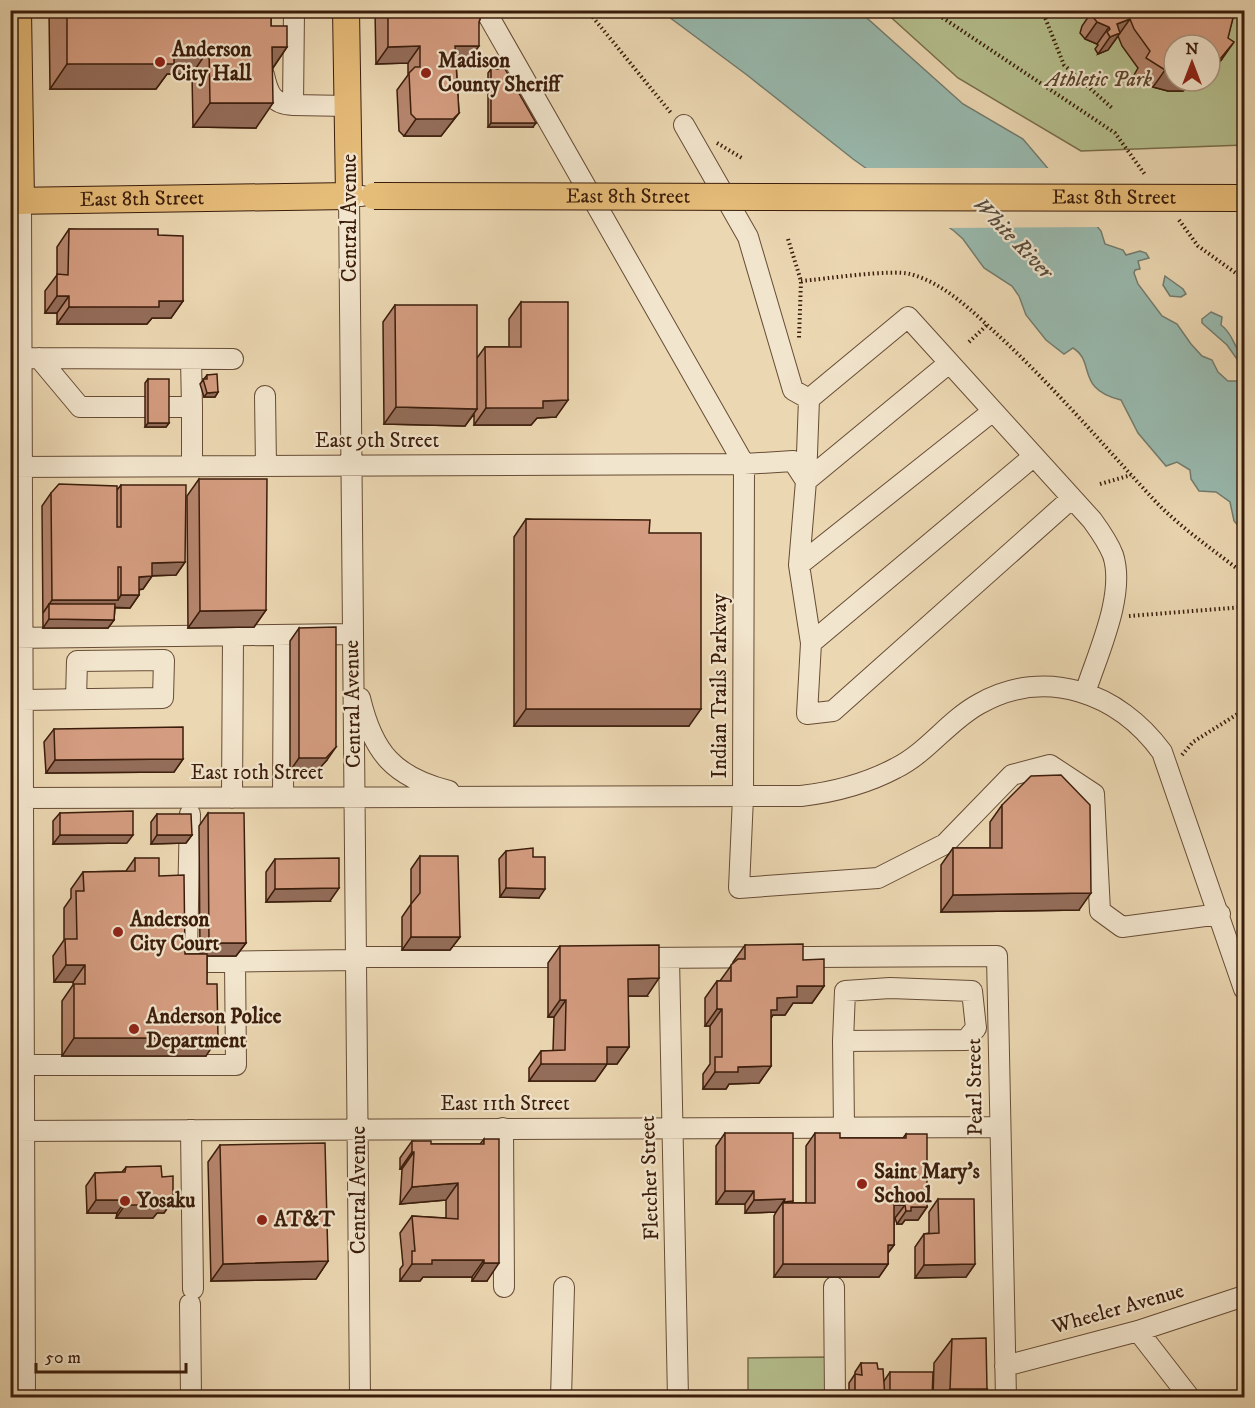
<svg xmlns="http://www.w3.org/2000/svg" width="1255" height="1408" font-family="'IM FELL DW Pica',serif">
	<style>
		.green { fill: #b5bf8e; stroke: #786e4c; stroke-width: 1.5; fill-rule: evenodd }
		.water { fill: #98b9ae; stroke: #737b6d; stroke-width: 1.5 }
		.pier { fill: #ebd7b2 }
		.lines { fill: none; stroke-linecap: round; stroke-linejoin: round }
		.minor-casing { stroke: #674c35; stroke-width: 22 }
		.major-casing { stroke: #3b1d0b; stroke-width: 28 }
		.path { stroke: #3b1d0b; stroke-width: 4; stroke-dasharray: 1.5 3; stroke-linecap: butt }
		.minor { stroke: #f2e5cd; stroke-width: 20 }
		.major { stroke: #e6bc79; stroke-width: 26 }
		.major-bridge-casing { stroke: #3b1d0b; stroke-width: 28; stroke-linecap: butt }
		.major-bridge { stroke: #e6bc79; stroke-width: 26 }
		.wall { fill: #b6866e; stroke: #3b1d0b; stroke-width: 1.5 }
		.shaded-wall { fill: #946d5a; stroke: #3b1d0b; stroke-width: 1.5 }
		.building { fill: #d49c80; stroke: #3b1d0b; stroke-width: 1.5 }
		.poi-dot { fill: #8f2418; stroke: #f2e5cd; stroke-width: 2 }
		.labels { text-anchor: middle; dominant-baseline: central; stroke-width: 4.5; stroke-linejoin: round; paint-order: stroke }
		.poi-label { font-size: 21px; font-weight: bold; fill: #3b1d0b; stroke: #f2e5cd; text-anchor: start }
		.park-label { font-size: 21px; font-style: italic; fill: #5a462c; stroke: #f2e5cd }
		.street-label { font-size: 21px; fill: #3b1d0b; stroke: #f2e5cd }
		.water-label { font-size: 22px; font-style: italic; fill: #574c3c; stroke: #f2e5cd }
	</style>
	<rect width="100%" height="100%" fill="#ebd7b2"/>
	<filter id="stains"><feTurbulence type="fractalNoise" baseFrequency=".00333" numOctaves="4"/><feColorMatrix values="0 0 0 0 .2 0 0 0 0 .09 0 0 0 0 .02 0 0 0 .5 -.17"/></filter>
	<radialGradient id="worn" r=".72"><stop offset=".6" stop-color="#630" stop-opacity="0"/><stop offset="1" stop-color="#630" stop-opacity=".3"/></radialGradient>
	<path class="green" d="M884 11H1244V145L1081 151 958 78ZM1174 45H1210V81H1174Z
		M827 1357V1397H748V1358Z"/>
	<path class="water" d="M661 11H859L963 104 1023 139 1101 231 1105 244 1123 250 1126 255 1140 251 1146 253 1149 258 1138 261 1140 269 1135 270 1134 273 1138 284 1162 316 1177 324 1191 344 1202 356 1212 360 1218 372 1228 381H1244V532L1234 521 1230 502 1216 492 1199 491 1191 479 1190 470 1177 462 1166 466 1138 433 1121 400C1075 389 1096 362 1073 348L1064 354 1046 340 1026 315 1019 296 1012 286 984 268 963 239 954 231 853 159 747 75Z
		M1165 276 1183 289 1186 294 1181 297 1170 296 1163 285Z
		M1211 312 1222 317 1221 325C1234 334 1233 348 1244 357V369L1227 345 1202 323V319Z"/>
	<path class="pier" d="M860 168H1051L1102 227 944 228Z"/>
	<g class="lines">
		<defs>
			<path id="minor" d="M294 10 293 105 348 106
				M485 10 744 464 743 797 739 888 878 878 945 844 1012 775 1050 765 1094 794 1100 911 1122 927 1220 914
				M264 75C268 93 272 104 293 105
				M684 125 748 237 793 390 809 399 806 481 949 363
				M21 201 25 1398
				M31 358 233 359
				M39 358 80 407H192V466
				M191 359 192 407
				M265 396 266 466
				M809 399 908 317 1092 520C1100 531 1108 542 1113 555 1126 595 1097 655 1085 693
				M10 467 744 464 793 461 806 481 799 565 811 643 807 714 833 711 1072 498
				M799 565 993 411
				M10 638 352 634
				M811 643 1034 456
				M360 698C373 753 394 777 449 791
				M22 700 163 698 164 660 77 661 76 699
				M283 797 284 635
				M10 798 801 796C835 792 866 784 896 768 928 752 948 721 979 704 1046 666 1119 693 1162 752L1244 989
				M232 798 233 635
				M190 814 187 951 190 959 199 962 356 960
				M356 957H578
				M634 958 997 956 1006 1398
				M669 958 678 1398
				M843 1041 845 991 890 988 972 991 976 1028 966 1040 843 1041 844 1128
				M23 1065H236L235 962
				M503 1128 504 1287
				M191 1130 193 1289
				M12 1131 999 1127
				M834 1287 835 1398
				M190 1304 191 1398
				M1138 1331 1190 1398
				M1005 1366 1138 1331 1244 1296
				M360 1398 349 196H362
				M561 1398 564 1287"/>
			<g id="major">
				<path d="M18 10 21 201"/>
				<path id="s1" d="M10 201 349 196 346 10"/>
			</g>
		</defs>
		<use href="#minor" class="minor-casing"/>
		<use href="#major" class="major-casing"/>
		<path class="path" d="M587 10 671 113
			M931 10 1115 133 1146 176
			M1042 10 1064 65 1113 109
			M717 143 742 158
			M1179 220 1198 246 1244 279
			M788 239 801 281 799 338
			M801 281C825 279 891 269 910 274 945 283 974 313 999 336 1055 388 1104 446 1156 502 1182 529 1215 551 1244 574
			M969 342 987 325
			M1100 484 1131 475
			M1129 616 1244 607
			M1182 755 1193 742 1244 710"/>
		<use href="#minor" class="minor"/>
		<use href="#major" class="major"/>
		<defs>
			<g id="major-bridge">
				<path id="s2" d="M374 196 1244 198"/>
			</g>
		</defs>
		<use href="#major-bridge" class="major-bridge-casing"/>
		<use href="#major-bridge" class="major-bridge"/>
	</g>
	<path class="wall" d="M49 10H271V26L287 47 273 68 256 128 193 127 192 74H167L156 89H50Z
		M375 10H483L479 22 467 63H456L459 113 441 136H404L399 131 397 90 408 75V63L376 64Z
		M1093 10H1235L1222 59 1210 74V45L1183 91H1168L1153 87 1134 75 1138 68 1122 46 1118 36 1108 50 1098 54 1095 49 1098 45 1097 44 1085 39 1080 33 1082 26Z
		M491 69 533 127H488V73Z
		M69 229 158 235 183 301 171 318H152L147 324H57V313H45V291L57 275V247Z
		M521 302 556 417 537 418 531 425H474V414L465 426 384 424 383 322 395 305 477 358 485 347H509V319Z
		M207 375 218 392 215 397H204L200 384Z
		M148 379 169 423 166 427H145V383Z
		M199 479 266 610 254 627 188 628 187 496Z
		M121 485 185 562 176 575 152 576 143 589 139 590V595L130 608H115L114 620 108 628H43L42 506 51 493 117 490Z
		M526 519 649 533 689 726H514V537Z
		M299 628 327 760 317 771H290V641Z
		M54 729 183 759 174 772 46 773 44 742Z
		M1002 805 1079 910 941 912V865L953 848H990V822Z
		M60 813 127 843 53 844V821Z
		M208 813 246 943 236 956H207L206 1056H62V1001L73 985V982H54L53 956 64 940V908L71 898V889L83 872 126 871 135 858 159 876 185 954H200L199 826Z
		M157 814 192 835 186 843 151 844V822Z
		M506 851 533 857 539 898 500 897 499 859Z
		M420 856 460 937 450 950H402V917L411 904V869Z
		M275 859 330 901 266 902V872Z
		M745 945 803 960 824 986 812 1003H793L785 1015H773L771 1018V1066L759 1083 729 1084 726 1089H703V1074L710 1064V1026H705V998L717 981H720L733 963V962Z
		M560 946 647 996H628L629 1047 617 1064H607L595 1081H529V1068L541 1051H553L554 1017H548V963Z
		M725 1133 793 1201 792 1203H806V1146L815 1133 840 1138H903L906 1134 927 1207 918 1220H905L902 1224H897L895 1218H894V1245L888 1253V1264L879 1277H774V1216L776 1212 745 1213V1204H716V1146Z
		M484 1139 487 1281H472V1277H423L420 1281H400V1269L403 1265 400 1233 412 1216 446 1218V1200L400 1204 402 1169H400V1158L412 1141 431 1144H480Z
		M220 1145 328 1261 316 1279 211 1281 208 1162Z
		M126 1167 162 1177 173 1200 164 1213H157L153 1218H116L117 1213H87L86 1186 95 1173 122 1172Z
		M938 1199 975 1264 966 1277 915 1278V1247L924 1234 929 1233V1212Z
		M952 1339 987 1389 980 1398H933L934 1363Z
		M861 1363 878 1369 884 1381 890 1372 932 1398H849V1383L855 1374V1372Z"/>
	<path class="shaded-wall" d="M1130 19 1108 50 1098 54 1110 37 1117 24Z
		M1097 22 1109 27 1097 44 1085 39Z
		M1234 42 1222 59 1210 74V67Z
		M420 46 408 63 376 64 388 47Z
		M455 46H479L467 63H443Z
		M272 47H287L270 72Z
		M174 49H209L192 74H167L156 89H50L67 64Z
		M1165 70 1174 72V81H1204L1183 91H1168L1153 87Z
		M210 103H273L256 128 193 127Z
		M459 113 441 136H404L416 119Z
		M491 123H536L533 127H488Z
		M57 296H69L57 313H45Z
		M159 301H183L171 318H152L147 324H57L69 307Z
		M218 392 215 397H204L207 393Z
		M568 400 556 417 537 418 531 425H474L486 408 543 401Z
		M396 407 477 409 465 426 384 424Z
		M148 423H169L166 427H145Z
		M185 562 176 575 143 576 152 563Z
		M152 576 143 589 130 590 139 577Z
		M121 595H139L130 608 49 604 43 613 52 600H118Z
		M266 610 254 627 188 628 200 611Z
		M49 619 114 620 108 628H43Z
		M526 709H701L689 726H514Z
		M336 747 327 760 317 771H290L299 758Z
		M183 759 174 772 46 773 55 760Z
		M60 835H133L127 843 53 844Z
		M157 835H192L186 843 151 844Z
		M339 888 330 901 266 902 275 889Z
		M506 888 545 889 539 898 500 897Z
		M1091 893 1079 910 941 912 953 895Z
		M411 937H460L450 950H402Z
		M209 943H246L236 956H200Z
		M66 965H85L73 982H54Z
		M659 978 647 996H616L628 979Z
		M797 986H824L812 1003H793L785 1015H773L765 1027H759L777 998Z
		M560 1000H566L554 1017H548Z
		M717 1009H722L710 1026H705Z
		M74 1038H218L206 1056H62Z
		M607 1047H629L617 1064H607L595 1081H529L541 1064Z
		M771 1066 759 1083 729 1084 726 1089H703L715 1072 738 1067Z
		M412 1152H414L402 1169H400Z
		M458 1183 446 1200 400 1204 412 1187Z
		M725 1191H754L745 1204H716Z
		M785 1199 776 1212 745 1213 754 1200Z
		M96 1200H126L117 1213H87Z
		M162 1200H173L164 1213H157L153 1218H116L125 1205Z
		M894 1205H905L895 1218H884Z
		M911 1207H927L918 1220H905L902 1224H897L906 1211Z
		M888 1245H894L884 1258Z
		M432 1260H484L472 1277H423L420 1281H400L412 1264Z
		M328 1261 316 1279 211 1281 223 1264Z
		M484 1263H499L487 1281H472Z
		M783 1264H888L879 1277H774Z
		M975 1264 966 1277 915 1278 924 1265Z
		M950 1389H987L980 1398H944Z"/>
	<path class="building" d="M67 10H271V26H287V47H272L273 103H210L209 49H174V64H67Z
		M388 10H483L479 22V46H455L459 113 453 119H416L411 114 409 73 415 67H420V46L388 47Z
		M1094 10H1235L1228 38 1234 42 1216 64 1210 67V45H1174V72L1165 70 1146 58 1150 51 1134 29 1130 19 1117 24 1120 33 1110 37 1107 32 1110 29 1109 27 1097 22 1092 16Z
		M491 69H505L536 123H491Z
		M69 229H158V235L183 236V301H159V307H69V296H57V274L68 275Z
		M521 302H568V400L543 401V408H486L485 347H521Z
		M395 305H477V409L396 407Z
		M217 374 218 392 207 393 203 379H207V375Z
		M148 379H169V423H148Z
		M199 479H267L266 610 200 611Z
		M59 484 117 486V527H121V485H186L185 562 152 563V576L139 577V595H121V567H118V600H52L51 493Z
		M526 519 650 520 649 533H701V709H526Z
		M49 604H115L114 620 49 619Z
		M336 627V747L326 758H299V628Z
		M183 727V759L55 760 54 729Z
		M1061 775 1090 805 1091 893 953 895V848H1002V805L1031 776Z
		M133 811V835H60V813Z
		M208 813H244L246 943H209Z
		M157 814H191L192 835H157Z
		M533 848V857H545V889L506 888V851Z
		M420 856H458L460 937H411V904L420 893Z
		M135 858H159V876L184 875 185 954H207V984H217L218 1038H74V984H85V965H66L65 939H77L76 891H84L83 872 135 871Z
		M339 858V888L275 889V859Z
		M803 944V960L824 959V986H797V997L777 998V1010H771V1066L738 1067V1072H715V1057H722V1009H717V981H731V965L738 959H745V945Z
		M659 945V978L628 979 629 1047H607V1064H541V1051L565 1050 566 1000H560V946Z
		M725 1133H793V1201L784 1202 785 1199 754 1200V1191H725Z
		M815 1133H840V1138H906V1134H927V1207H911V1211H906L905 1205H894V1245H888V1264H783V1203H815Z
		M484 1139H499V1263H484V1260H432V1264H412V1251H415L412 1216 458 1219V1183L412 1187 414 1152H412V1141H431V1144H484Z
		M325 1143 328 1261 223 1264 220 1145Z
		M161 1166 162 1177 173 1176V1200H162V1205H125L126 1200H96L95 1173 125 1172 126 1167Z
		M938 1199H974L975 1264 924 1265V1234L939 1233Z
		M986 1338 987 1389H950L952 1339Z
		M861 1363H877L878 1369H883L885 1398H855V1374L862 1375Z
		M890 1372H933L932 1398H890Z"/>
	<g class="poi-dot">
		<circle cx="160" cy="62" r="6"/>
		<circle cx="426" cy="73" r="6"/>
		<circle cx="118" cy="932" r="6"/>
		<circle cx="134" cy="1029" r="6"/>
		<circle cx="862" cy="1184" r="6"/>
		<circle cx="125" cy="1201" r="6"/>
		<circle cx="262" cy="1220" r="6"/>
	</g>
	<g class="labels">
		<g class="poi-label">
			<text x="172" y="50">Anderson<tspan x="172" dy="24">City Hall</tspan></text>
			<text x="438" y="61">Madison<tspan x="438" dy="24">County Sheriff</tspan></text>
			<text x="130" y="920">Anderson<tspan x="130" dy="24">City Court</tspan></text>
			<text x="146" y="1017">Anderson Police<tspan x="146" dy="24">Department</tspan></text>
			<text x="874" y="1172">Saint Mary's<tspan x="874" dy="24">School</tspan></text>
			<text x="137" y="1201">Yosaku</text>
			<text x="274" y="1220">AT&amp;T</text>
		</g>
		<g class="park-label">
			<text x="1099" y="80">Athletic Park</text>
		</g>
		<g class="street-label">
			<text stroke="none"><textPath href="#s2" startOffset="254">East 8th Street</textPath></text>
			<text stroke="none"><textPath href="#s2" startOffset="740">East 8th Street</textPath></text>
			<text stroke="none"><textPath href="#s1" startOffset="132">East 8th Street</textPath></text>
			<text transform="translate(350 218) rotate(-90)">Central Avenue</text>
			<text x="377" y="441">East 9th Street</text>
			<text transform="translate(720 686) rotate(-90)">Indian Trails Parkway</text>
			<text transform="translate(353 704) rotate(-91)">Central Avenue</text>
			<text x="257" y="773">East 10th Street</text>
			<text transform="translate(975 1087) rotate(-91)">Pearl Street</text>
			<text x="505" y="1104">East 11th Street</text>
			<text transform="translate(650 1178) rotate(-92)">Fletcher Street</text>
			<text transform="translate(359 1190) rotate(-90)">Central Avenue</text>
			<text transform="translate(1118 1309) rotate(-16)">Wheeler Avenue</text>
		</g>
		<g class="water-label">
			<text transform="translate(1013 238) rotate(46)">White River</text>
		</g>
	</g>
	<rect width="1255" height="1408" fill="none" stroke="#ebd7b2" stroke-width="36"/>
	<rect x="12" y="12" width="1231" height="1384" fill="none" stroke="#3b1d0b" stroke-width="3"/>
	<rect x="18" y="18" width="1219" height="1372" fill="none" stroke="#3b1d0b" stroke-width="1.5"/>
	<g transform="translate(1192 63)"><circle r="28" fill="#f2e5cd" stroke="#a9957f" stroke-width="1.5"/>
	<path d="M0-4.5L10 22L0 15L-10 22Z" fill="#8f2418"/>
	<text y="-9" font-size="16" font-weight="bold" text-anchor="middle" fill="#3b1d0b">N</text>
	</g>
	<path d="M36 1363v9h150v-9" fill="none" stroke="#3b1d0b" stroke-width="3"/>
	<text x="45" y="1363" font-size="18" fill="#3b1d0b" stroke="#f2e5cd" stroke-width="4.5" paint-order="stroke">50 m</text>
	<rect width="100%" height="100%" filter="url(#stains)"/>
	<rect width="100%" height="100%" fill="url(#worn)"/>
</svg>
